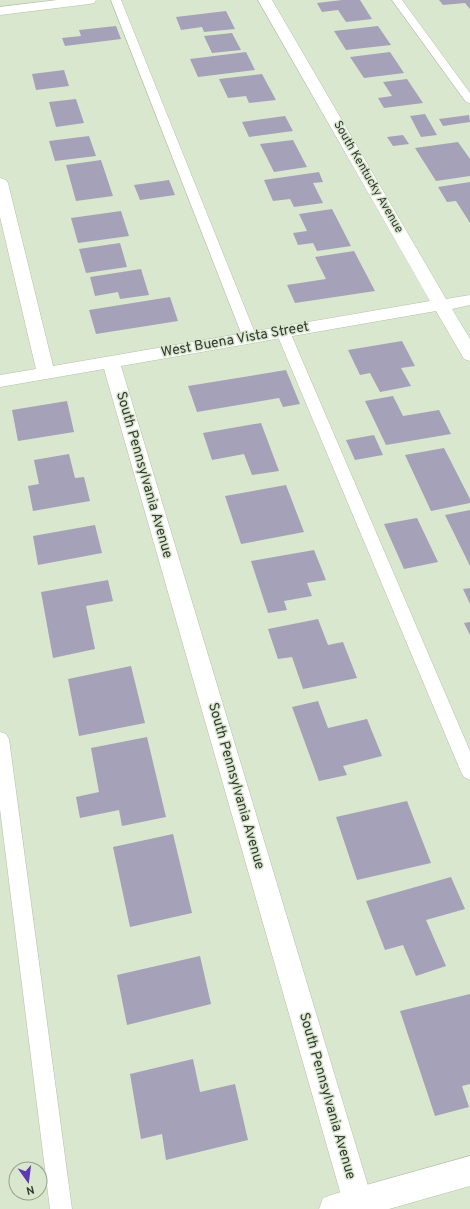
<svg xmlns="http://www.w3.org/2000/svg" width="470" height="1209" font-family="Overpass,sans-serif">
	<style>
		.building { fill: #a4a1b9 }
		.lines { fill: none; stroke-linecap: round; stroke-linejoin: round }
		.service-casing { stroke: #b3c0a8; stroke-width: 1 }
		.minor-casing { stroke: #b3c0a8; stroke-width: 1 }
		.tertiary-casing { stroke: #b3c0a8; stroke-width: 1 }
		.secondary-casing { stroke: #b3c0a8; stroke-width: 1 }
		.service { fill: #fff; fill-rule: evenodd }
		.minor { fill: #fff; fill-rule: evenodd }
		.tertiary { fill: #fff; fill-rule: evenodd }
		.secondary { fill: #fff; fill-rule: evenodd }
		.labels { text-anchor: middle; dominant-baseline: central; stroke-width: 3; stroke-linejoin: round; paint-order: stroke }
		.far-street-label { font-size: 12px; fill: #33382f; stroke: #dae7cf }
		.street-label { font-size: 14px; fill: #33382f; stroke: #dae7cf }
	</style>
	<rect width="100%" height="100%" fill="#dae7cf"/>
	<path class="building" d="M342 0H360L372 19 346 22 338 10 322 12 317 3Z
		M439 0H470V9L465 3 443 5Z
		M226 11 235 29 204 32 202 27 181 30 176 17Z
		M116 26 121 39 65 46 62 38 81 36 79 30Z
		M378 26 391 45 346 50 334 31Z
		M232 33 241 50 212 53 204 36Z
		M246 52 255 70 198 77 190 59Z
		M390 52 404 73 364 78 350 57Z
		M64 70 69 86 36 90 32 74Z
		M262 74 276 100 249 103 246 96 228 98 219 79Z
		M407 79 423 103 384 108 378 98 392 96 383 82Z
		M76 99 84 123 56 127 49 102Z
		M425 114 437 135 421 137 410 116Z
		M469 115 470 122 443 126 439 119Z
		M285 116 293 131 249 137 242 122Z
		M403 135 409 144 393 146 387 137Z
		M89 136 96 156 55 161 49 141Z
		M293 140 307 167 274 172 260 144Z
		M458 142 470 159V176L436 181 415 148Z
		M101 160 113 196 76 201 66 165Z
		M319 172 323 182 313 183 323 203 294 207 290 199 273 201 264 180Z
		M169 180 175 195 140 200 134 185Z
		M470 182V223L456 201 447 202 438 187Z
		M332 209 351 246 317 251 313 243 298 245 293 233 307 231 299 214Z
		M121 211 129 236 78 243 71 218Z
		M120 243 127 267 86 273 79 249Z
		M354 251 375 291 295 303 287 285 326 279 315 257Z
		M141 269 149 295 120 299 118 292 95 296 90 277Z
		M170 297 178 321 96 334 89 310Z
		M402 341 415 366 401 368 411 386 380 392 370 373 360 375 348 350Z
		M286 370 300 404 283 407 279 398 197 412 188 386Z
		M393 396 403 416 439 410 451 434 386 445 365 401Z
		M67 401 74 432 18 441 12 410Z
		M261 423 279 471 252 475 244 454 212 460 203 433Z
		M374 435 383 455 355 460 346 440Z
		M444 448 470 499V503L431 511 405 455Z
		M69 454 75 478 84 477 90 501 33 511 28 486 39 484 34 460Z
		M286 485 304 532 241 544 225 496Z
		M470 510V566L445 515Z
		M417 518 438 562 404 569 384 524Z
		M95 525 102 553 38 565 33 536Z
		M314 550 326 580 307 583 312 596 284 601 287 610 268 613 251 561Z
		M108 580 113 601 86 606 95 649 53 658 41 592Z
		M470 588V604L463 589Z
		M318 619 328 645 343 642 357 678 303 689 292 657 278 659 268 629Z
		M470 622V635L464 623Z
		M131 666 145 723 79 736 68 679Z
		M318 701 328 728 367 719 382 756 343 766 347 775 319 781 292 707Z
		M147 737 166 817 122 826 119 810 80 818 76 797 99 792 91 748Z
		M407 801 431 863 357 880 336 817Z
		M173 834 192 913 130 927 113 847Z
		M451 877 465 909 426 920 446 966 416 976 403 945 385 950 366 901Z
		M200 956 211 1004 127 1025 117 975Z
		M470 994V1084L462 1086 469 1107 435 1116 400 1011Z
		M193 1059 200 1092 235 1084 248 1140 166 1160 162 1134 141 1139 130 1074Z"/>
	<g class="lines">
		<defs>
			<path id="service" d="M111 0H121L257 338 255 341 250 342 245 341 243 338Z
				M392 0H402L470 93V103L466 102Z
				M283 328 288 329 290 332 470 751V780L464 777 461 772 276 332 278 329Z
				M0 732 6 734 9 739 72 1209H50L0 809Z"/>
			<path id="minor" d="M258 0H272L446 299 470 295V305L452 309 470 339V361L464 359 436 311 121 366 375 1209H345L104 369 0 387V375L36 369 0 217V178L6 180 8 183 53 366 430 301Z"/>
			<path id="tertiary" d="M470 1156V1186L389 1209H319L323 1198 334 1194Z"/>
			<path id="secondary" d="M57 0H96L94 3 89 4 0 15V7Z"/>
		</defs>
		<use href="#service" class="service-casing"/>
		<use href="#minor" class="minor-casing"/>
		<use href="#tertiary" class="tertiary-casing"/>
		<use href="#secondary" class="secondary-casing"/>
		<use href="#service" class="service"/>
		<use href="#minor" class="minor"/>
		<use href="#tertiary" class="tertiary"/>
		<use href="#secondary" class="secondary"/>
	</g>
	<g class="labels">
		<g class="far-street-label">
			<text transform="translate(368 177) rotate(60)">South Kentucky Avenue</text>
		</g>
		<g class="street-label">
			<text transform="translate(235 340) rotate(-10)">West Buena Vista Street</text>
			<text transform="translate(144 475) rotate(74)">South Pennsylvania Avenue</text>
			<text transform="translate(236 786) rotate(74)">South Pennsylvania Avenue</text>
			<text transform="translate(327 1096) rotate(74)">South Pennsylvania Avenue</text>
		</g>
	</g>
	<g transform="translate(28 1181) rotate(166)"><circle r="19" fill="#dae7cf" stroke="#97a18f"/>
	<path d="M0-3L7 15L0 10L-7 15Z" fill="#5e39b2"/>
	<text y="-6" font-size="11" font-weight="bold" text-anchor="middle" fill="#33382f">N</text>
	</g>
</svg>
